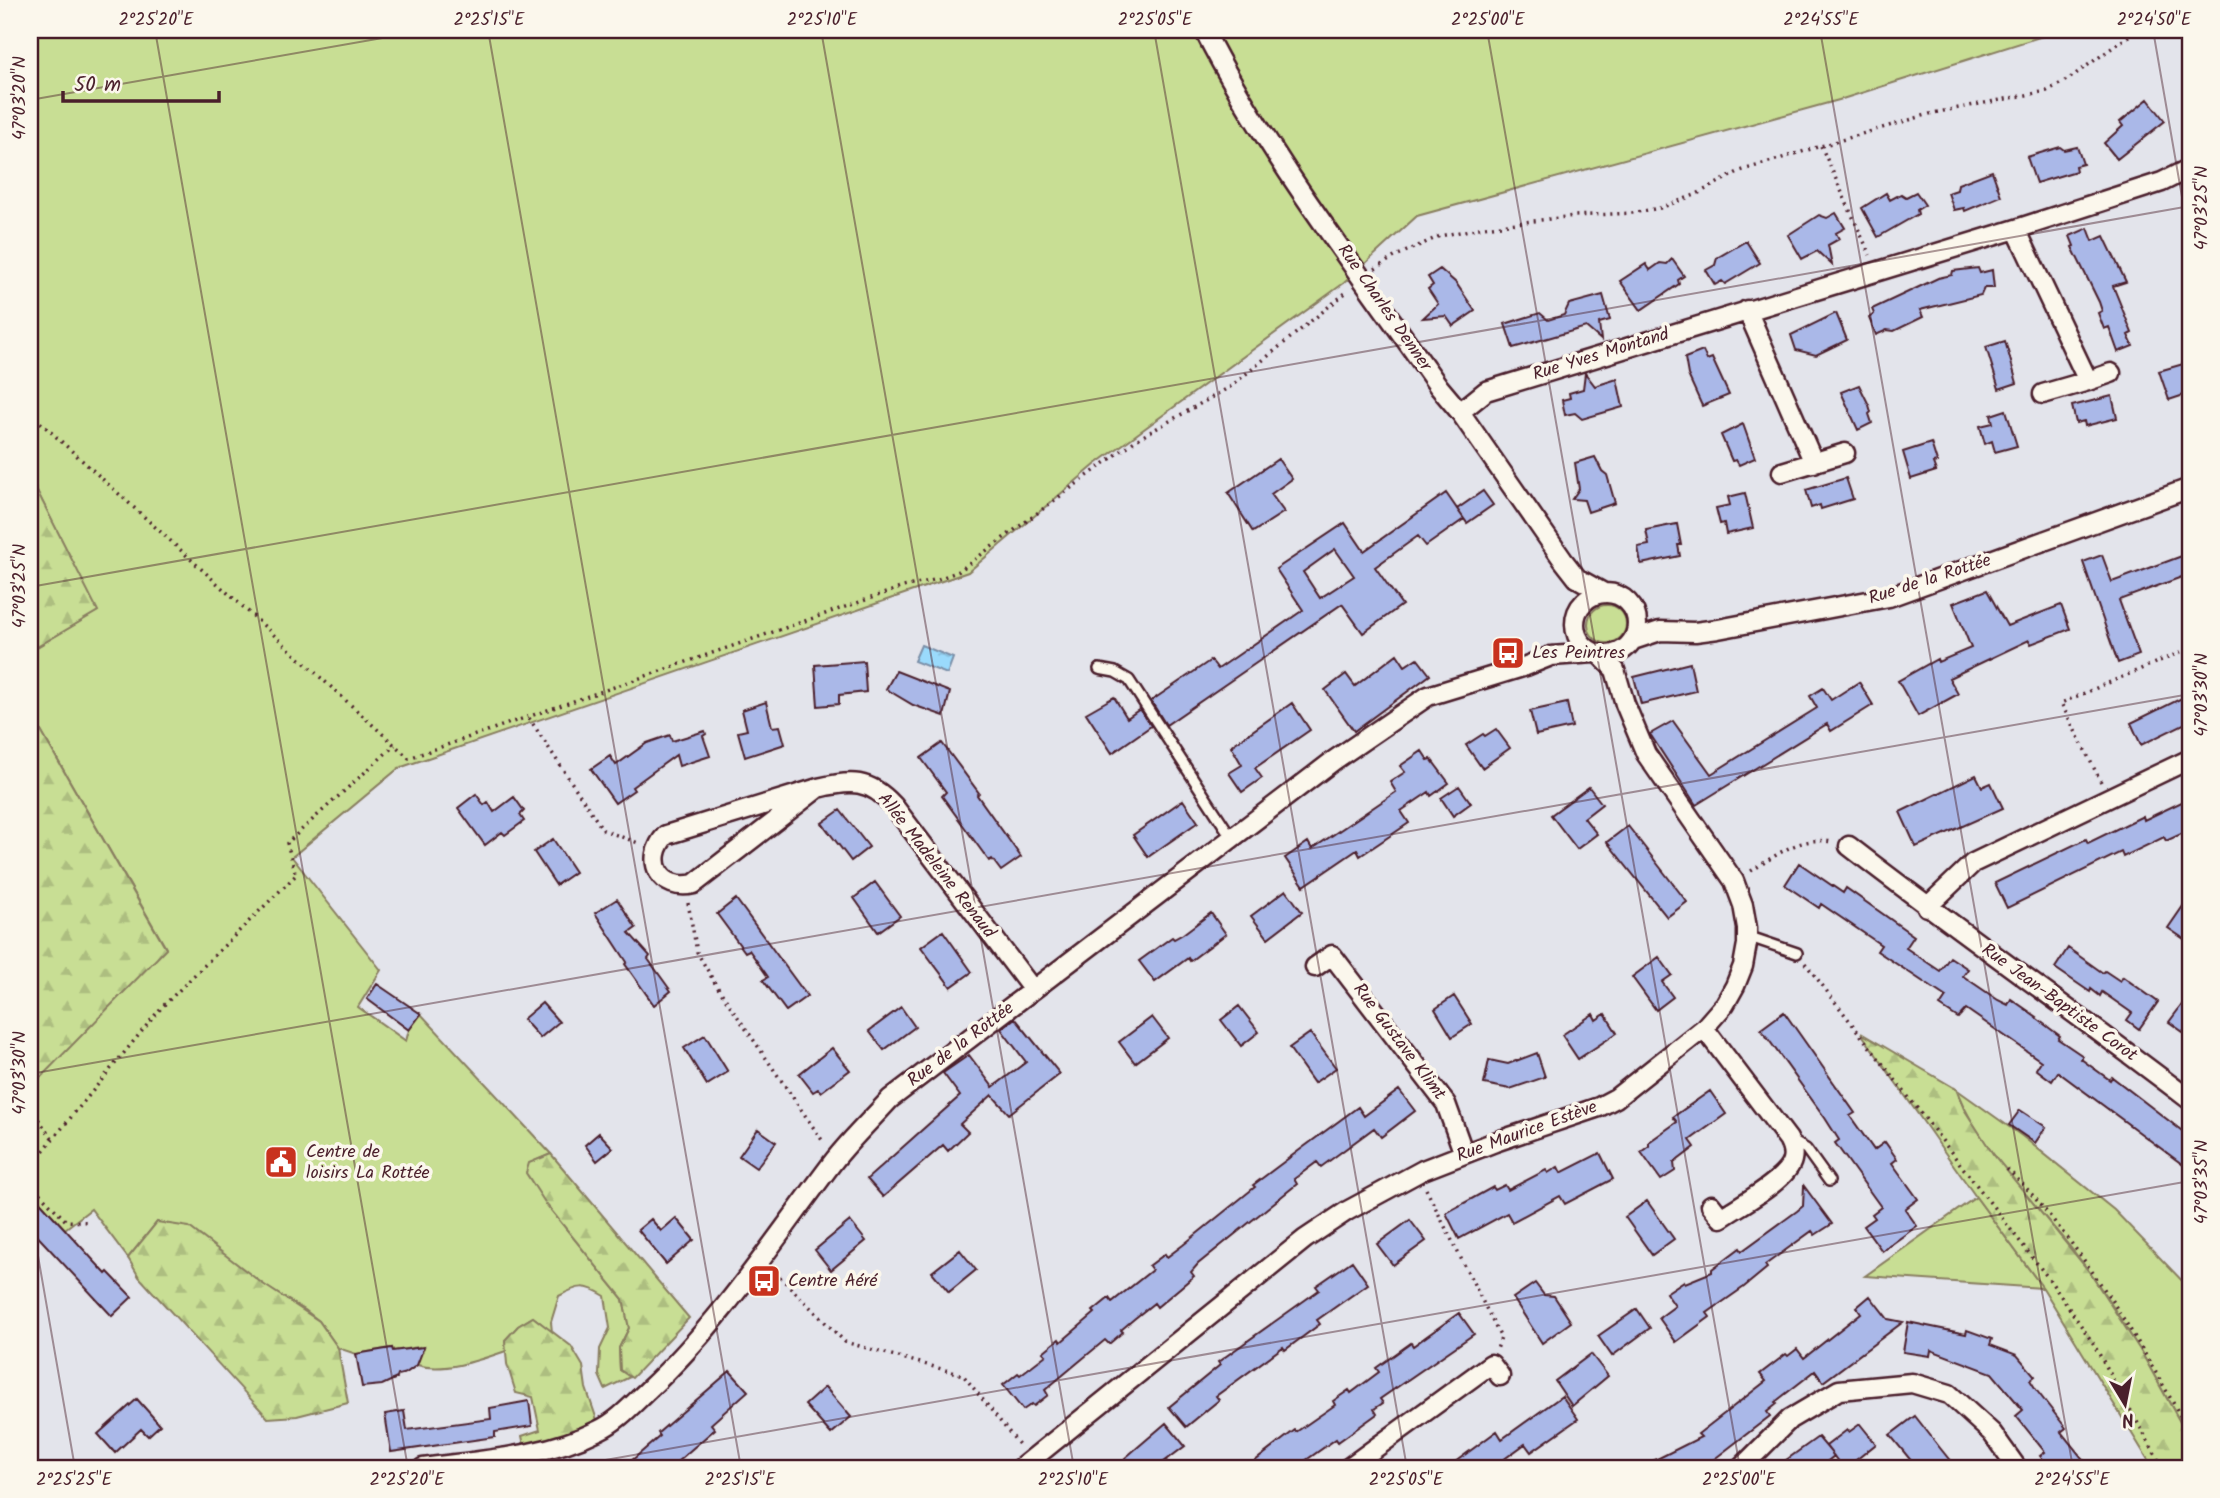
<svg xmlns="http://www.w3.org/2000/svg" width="2220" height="1498" font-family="Kalam,sans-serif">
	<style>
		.green { fill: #c8de94; stroke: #897e60; stroke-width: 2 }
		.forest { fill: url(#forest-firs); stroke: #897e60; stroke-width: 2 }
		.water { fill: url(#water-ripples); stroke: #7a8fa8; stroke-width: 2 }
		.building { fill: #aab8e8; stroke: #4a1f2b; stroke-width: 2; fill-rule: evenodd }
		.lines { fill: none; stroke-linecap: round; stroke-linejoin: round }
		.service-casing { stroke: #4a1f2b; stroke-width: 14 }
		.minor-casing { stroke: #4a1f2b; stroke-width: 23 }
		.path { stroke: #4a1f2b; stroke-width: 3.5; stroke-dasharray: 2 5; stroke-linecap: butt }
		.service { stroke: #fbf7ec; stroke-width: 9 }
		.minor { stroke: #fbf7ec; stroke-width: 18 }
		.ticks { fill: none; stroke: #4a1f2b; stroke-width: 2; stroke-opacity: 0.45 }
		.labels { text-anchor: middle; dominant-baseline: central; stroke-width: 7; stroke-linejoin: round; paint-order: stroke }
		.street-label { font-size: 18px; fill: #4a1f2b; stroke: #fbf7ec }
		.poi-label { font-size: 18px; fill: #4a1f2b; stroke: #fbf7ec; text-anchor: start }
		.neatline { fill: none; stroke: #4a1f2b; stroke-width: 2.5 }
		.ticks-label { font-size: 18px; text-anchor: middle; fill: #4a1f2b }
	</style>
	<defs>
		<pattern id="forest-firs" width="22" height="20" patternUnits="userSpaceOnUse" patternTransform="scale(1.75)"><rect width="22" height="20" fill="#c8de94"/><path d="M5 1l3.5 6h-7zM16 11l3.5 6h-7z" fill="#adbe80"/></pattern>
		<pattern id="water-ripples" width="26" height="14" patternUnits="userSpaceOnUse" patternTransform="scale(1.75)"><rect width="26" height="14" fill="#9adafc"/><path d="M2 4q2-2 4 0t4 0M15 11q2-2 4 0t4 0" fill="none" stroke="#86bbd8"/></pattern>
	</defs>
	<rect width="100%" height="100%" fill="#e3e4eb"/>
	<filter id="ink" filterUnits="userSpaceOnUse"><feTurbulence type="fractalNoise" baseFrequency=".0143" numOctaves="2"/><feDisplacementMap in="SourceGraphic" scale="14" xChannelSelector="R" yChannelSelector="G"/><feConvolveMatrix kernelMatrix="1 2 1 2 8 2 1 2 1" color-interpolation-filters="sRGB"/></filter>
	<g filter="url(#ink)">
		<path class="green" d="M30 30H2062L1839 100 1417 216 1344 283 1096 464 968 572 399 768 292 857 381 970 358 1007 406 1041 409 1030 421 1014 551 1154 530 1163 546 1204 623 1299 629 1328 619 1348 620 1370 630 1377 605 1389 599 1375 600 1349 610 1328 605 1296C585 1284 579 1285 559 1296L551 1322 552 1332 533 1317 518 1326 505 1340 506 1351C480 1360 444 1373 417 1365L419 1347 393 1351 392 1348 356 1354 338 1348 319 1321 305 1310 157 1222 128 1258 91 1209 65 1229 30 1191V1071L36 1081 166 948 30 712V651L97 611 30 477Z
			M1588 624a19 19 0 1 1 38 0a19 19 0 1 1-38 0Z
			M1956 1089 2022 1136 2114 1210 2190 1289V1440C2158 1382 2126 1323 2088 1270 2044 1210 1984 1159 1956 1089Z
			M1976 1197 2043 1288 1865 1276Z"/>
		<path class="forest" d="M30 477 98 611 30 651Z
			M30 712 166 949 36 1082 30 1071Z
			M1861 1033 1956 1089 1964 1109 1993 1154 2088 1270 2140 1350 2190 1440V1468H2153L2043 1288 1976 1197Z
			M551 1154 689 1318 632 1378 620 1370 619 1348 629 1328 623 1299 546 1204 526 1173 529 1163Z
			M157 1222 189 1227 263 1284 319 1321 338 1348 348 1403 297 1416 268 1418 139 1277 128 1258Z
			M533 1317 571 1346 583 1366 586 1388 597 1420 565 1436 524 1445 522 1436 540 1430 533 1397 516 1393 507 1364 505 1340 518 1326Z"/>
		<path class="water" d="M921 645 953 658 947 674 914 661Z"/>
		<path class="building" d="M2148 99 2165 121 2117 159 2104 143 2123 126 2120 122Z
			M2060 147 2064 150 2077 147 2083 164 2075 166 2076 171 2036 183 2027 157Z
			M1992 171 2001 196 1965 211 1964 208 1954 210 1948 193 1957 190 1958 184Z
			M1916 192 1925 205 1917 210 1918 214 1878 237 1862 208 1886 193 1890 200 1901 194 1906 197Z
			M1836 213 1845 228 1836 233 1839 239 1828 245 1832 265 1817 251 1802 259 1788 235 1819 215 1827 218Z
			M2088 228 2093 241 2104 236 2126 282 2113 286 2132 333 2128 335 2133 346 2118 352 2109 327 2104 329 2098 313 2102 311 2099 302 2072 247 2074 246 2070 236Z
			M1746 241 1760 263 1725 284 1722 281 1715 285 1706 270 1715 265 1717 258Z
			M1672 259 1684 276 1678 280 1679 284 1641 310 1620 281 1646 264 1650 270 1660 263 1667 264Z
			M1978 268 1980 273 1992 270 1994 288H1984L1981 295 1920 310 1923 317 1894 331 1887 330 1876 335 1869 318 1874 314 1872 309 1938 278 1952 275 1953 271Z
			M1440 269 1456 283 1475 311 1453 326 1446 316 1423 318 1438 304 1428 289 1433 285 1428 277Z
			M1603 295 1610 320 1599 323 1601 340 1586 327 1513 348 1505 324 1540 313 1548 320 1564 315 1569 304Z
			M1836 313 1847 340 1816 355 1796 350 1791 335Z
			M2005 341 2017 383 1999 389 1986 347Z
			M1703 351 1707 360 1712 358 1729 395 1702 406 1688 375 1685 358Z
			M2190 362V393L2169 400 2159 371Z
			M1585 373 1595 386 1617 379 1623 407 1582 419 1575 413 1565 415 1562 400 1570 398 1569 393 1583 389Z
			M1859 385 1869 405 1871 412 1869 414 1872 423 1858 430 1841 392Z
			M2112 396 2117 418 2085 426 2084 421 2076 423 2072 406Z
			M2006 410 2017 446 1995 452 1992 441 1985 444 1980 426 1993 423 1991 415Z
			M1743 424 1755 458 1739 465 1736 460 1732 461 1721 435Z
			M1931 443 1937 462 1933 463 1936 471 1911 479 1903 452Z
			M1595 457 1602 471 1607 475 1615 503 1588 512 1584 500 1572 499 1579 489 1575 463Z
			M1278 459 1292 479 1271 494 1284 512 1253 532 1228 493Z
			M1846 478 1853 499 1821 509 1820 505 1811 508 1806 490Z
			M1483 491 1493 505 1467 523 1457 509Z
			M1446 493 1464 519 1426 546 1418 536 1375 567 1402 605 1363 633 1342 604 1166 725 1151 701 1211 660 1218 669 1303 610 1276 569 1345 523 1364 551ZM1335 549 1354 576 1320 598 1303 572Z
			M1745 493 1753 528 1726 534 1724 523 1720 524 1716 508 1730 505 1728 497Z
			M1677 524 1681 545H1678L1680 556 1641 564 1638 547 1649 545 1646 530Z
			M2190 553V574L2119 600 2139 655 2118 663 2083 562 2102 555 2112 582Z
			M1987 590 2007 626 2061 605 2070 629 2031 644 2029 640 1949 678 1958 694 1918 716 1898 681 1937 659 1938 662 1971 648 1953 603Z
			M1397 654 1405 666 1417 658 1430 675 1354 731 1325 690 1346 674 1355 686Z
			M864 661 866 692 839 695V704L818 706 815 665Z
			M1690 663 1696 691 1641 704 1634 677Z
			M896 671 950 692 944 716 913 705 886 689Z
			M1859 682 1873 705 1831 731 1827 724 1696 805 1650 734 1673 721 1711 774 1817 708 1810 696 1823 688 1831 700Z
			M2190 694V721L2141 745 2131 723Z
			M1114 697 1127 718 1140 709 1151 726 1112 753 1086 713Z
			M766 702 772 727 780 726 785 744 745 757 738 732 747 730 742 710Z
			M1292 703 1310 730 1255 768 1262 778 1242 792 1229 773 1242 765 1231 746Z
			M1567 703 1572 727 1536 735 1530 711Z
			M1496 729 1510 748 1482 768 1466 745 1483 734 1485 736Z
			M705 731 706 734 703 736 710 756 679 766 676 755 632 787 634 790 615 803 591 769 610 756 616 765 647 743 670 735 672 741Z
			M942 743 979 793 977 795 1021 857 1001 871 992 859 989 861 942 796 946 792 921 758Z
			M1422 751 1428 760 1431 759 1449 783 1431 796 1429 792 1401 811 1409 823 1360 856 1357 850 1304 886 1285 858 1308 842 1312 849 1396 792 1390 782 1405 772 1400 766Z
			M1976 775 1982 787 1991 783 2003 808 1916 847 1900 812Z
			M1459 786 1471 803 1453 816 1441 798Z
			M1589 787 1602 804 1584 818 1597 834 1577 849 1551 815Z
			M476 794 484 805 488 802 494 812 514 797 524 811 520 815 524 821 505 835 502 832 485 845 458 808Z
			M2190 798V830L2166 841 2164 837 2123 857 2121 852 2007 908 1995 883 2086 839 2088 843 2143 816 2144 820Z
			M1183 800 1198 822 1148 857 1133 835Z
			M840 810 869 847 851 861 822 823Z
			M1628 826 1687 902 1667 917 1607 842Z
			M553 839 575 872 556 885 534 852Z
			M1799 863 1843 893 1846 888 1914 936 1906 948 1940 971 1950 957 1968 969 1963 976 1998 1000 2008 1005 2011 999 2037 1017 2036 1018 2060 1036 2058 1039 2083 1056 2081 1059 2110 1080 2112 1077 2190 1137V1170L2058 1072 2052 1081 2036 1069 2041 1061 1966 1009 1958 1018 1940 1006 1946 997 1877 951 1881 945 1821 904 1819 908 1785 885Z
			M875 882 900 916 878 932 854 898Z
			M1286 890 1302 912 1268 938 1251 916Z
			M2190 896V943L2168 928Z
			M617 899 636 928 629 933 650 956 648 959 671 991 654 1005 625 964 627 962 595 913Z
			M736 899 807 996 786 1011 763 980 768 977 749 950 745 952 717 914Z
			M1211 913 1226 934 1190 961 1188 958 1155 982 1139 961 1172 937 1174 939 1183 934Z
			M943 931 972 972 951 987 921 947Z
			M2068 948 2103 973 2105 971 2120 981 2123 977 2158 1002 2139 1029 2127 1020 2132 1013 2102 992 2100 996 2091 989 2090 992 2055 968Z
			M1659 957 1672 975 1662 982 1673 997 1656 1010 1632 977Z
			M377 984 421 1014 409 1030 367 999Z
			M2190 994V1037L2169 1022Z
			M1454 996 1472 1024 1452 1037 1435 1009Z
			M542 1003 559 1022 540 1038 523 1019Z
			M1239 1006 1259 1032 1241 1046 1221 1020Z
			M901 1007 915 1027 884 1050 869 1031Z
			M1784 1012 1855 1113 1850 1116 1874 1150 1885 1142 1897 1159 1892 1163 1918 1199 1905 1209 1917 1226 1882 1251 1864 1226 1875 1218 1872 1214 1881 1207 1835 1143 1839 1140 1825 1118 1761 1029Z
			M1593 1014 1596 1020 1605 1014 1617 1033 1578 1059 1562 1035Z
			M1152 1017 1168 1038 1135 1063 1119 1042Z
			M1015 1018 1060 1074 1009 1114 992 1095 960 1124 968 1132 948 1151 943 1145 883 1197 867 1179 960 1096 943 1073 969 1055 993 1087 1026 1062 1001 1029Z
			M1310 1033 1336 1068 1314 1083 1289 1048Z
			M705 1035 728 1072 707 1085 684 1048Z
			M832 1048 850 1070 821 1092 818 1089 813 1092 799 1074Z
			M1537 1053 1545 1077 1510 1089 1484 1084 1489 1060 1508 1064Z
			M1399 1090 1415 1111 1381 1137 1374 1128 1321 1167 1317 1162 1294 1179 1297 1184 1198 1264 1191 1272 1194 1276 1157 1307 1154 1303 1134 1319 1121 1330 1123 1332 1109 1344 1105 1340 1045 1390 1048 1395 1034 1406 1032 1404 1023 1410 1003 1385 1018 1373 1020 1375 1046 1355 1043 1352 1059 1339 1061 1342 1095 1313 1093 1311 1109 1298 1112 1302 1152 1270 1149 1266 1165 1254 1167 1257 1183 1245 1255 1187 1253 1185 1301 1149 1358 1107 1364 1116Z
			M1710 1091 1726 1114 1690 1140 1695 1147 1674 1163 1675 1171 1661 1180 1641 1152 1649 1146V1142L1677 1122 1673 1117Z
			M2020 1110 2046 1127 2035 1143 2009 1125Z
			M758 1129 776 1142 756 1168 739 1156Z
			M599 1133 613 1148 597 1161 585 1145Z
			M1600 1153 1613 1179 1565 1204 1560 1196 1512 1222 1507 1213 1459 1239 1446 1213 1493 1187 1495 1190 1505 1185 1508 1190 1546 1170 1548 1173 1558 1167 1561 1173Z
			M1804 1186 1832 1224 1815 1235 1812 1231 1765 1265 1767 1268 1744 1287 1707 1313 1710 1317 1676 1342 1659 1318 1675 1306 1666 1293 1684 1281 1685 1283 1712 1272V1269L1740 1248 1742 1251 1797 1211 1803 1206Z
			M30 1191 106 1274 108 1272 132 1297 112 1316 30 1228Z
			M1647 1201 1674 1239 1652 1255 1625 1217Z
			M676 1218 694 1240 666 1264 638 1230 651 1219 661 1231Z
			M1410 1220 1426 1241 1393 1265 1377 1244Z
			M850 1221 866 1241 831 1270 815 1250Z
			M960 1250 976 1270 949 1292 932 1272Z
			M1352 1261 1368 1284 1317 1320 1320 1324 1285 1350 1283 1347 1216 1396 1219 1400 1186 1427 1169 1407 1220 1365 1218 1362 1319 1290 1316 1286Z
			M1535 1283 1544 1295 1554 1296 1571 1322 1542 1343 1513 1298Z
			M1870 1296 1888 1319 1903 1322 1823 1382 1815 1371 1775 1402 1777 1404 1767 1412 1770 1416 1708 1464 1700 1468H1639L1701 1437 1698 1434 1766 1381 1760 1374 1786 1354 1788 1356 1797 1349 1804 1358 1861 1313 1857 1307Z
			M1637 1309 1650 1328 1612 1356 1598 1336Z
			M1459 1313 1474 1334 1380 1399 1383 1403 1374 1409 1377 1414 1338 1442 1336 1439 1295 1468H1246L1295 1430 1296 1432 1335 1405 1333 1401 1349 1390 1351 1393 1379 1372 1376 1368 1411 1343 1413 1346Z
			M1908 1322 1966 1334 1967 1330 1992 1339 1990 1345 2017 1355 2035 1376 2030 1380 2037 1391 2066 1428 2061 1432 2090 1468H2050L2040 1456 2045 1452 2016 1416 2023 1410 1992 1373 1931 1350 1930 1356 1903 1352Z
			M424 1347 417 1365 406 1373 398 1375 397 1378 382 1385 362 1387 356 1354 392 1348 393 1351Z
			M1591 1354 1608 1376 1572 1406 1555 1381Z
			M730 1371 748 1391 711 1424 715 1429 670 1468H623L660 1436 658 1433Z
			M825 1387 851 1417 831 1434 805 1405Z
			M1562 1396 1578 1419 1531 1452 1525 1444 1492 1468H1447L1497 1431 1502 1439Z
			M137 1399 160 1425 148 1436 141 1429 115 1453 98 1434Z
			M529 1401 532 1426 495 1432V1437L391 1452 385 1414 404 1411 407 1430 491 1419 490 1408Z
			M1915 1416 1940 1448 1956 1468H1917L1890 1435Z
			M1166 1423 1185 1446 1156 1468H1134L1125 1458Z
			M1860 1424 1876 1444 1846 1468H1843L1826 1446 1847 1430 1849 1432Z
			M1818 1437 1834 1456 1819 1468H1775Z"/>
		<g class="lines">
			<defs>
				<path id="service" d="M1099 669 1115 672 1129 680 1232 838
					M1747 936 1797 953
					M1790 1140 1806 1149 1829 1181"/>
				<path id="minor" d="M1204 30C1268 156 1358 271 1439 387L1460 412 1563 560 1577 578 1604 593
					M2016 229 2088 381 2111 373
					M1747 310 1814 463
					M2043 394 2088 381
					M1460 412 1486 391 2016 229 2162 182 2190 168
					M1782 472 1845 453
					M1575 624a31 31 0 1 1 62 0a31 31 0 1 1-62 0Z
					M1633 640 1660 631 1695 632 1718 629 1889 597 2190 488
					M818 788 666 835C643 860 660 892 694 884L818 788C851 780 869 779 893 805L1033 990
					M1849 846C1961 933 2078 1014 2190 1100
					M1927 907 1973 863 2190 759
					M1315 967 1332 955 1446 1104 1464 1154
					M1704 1028 1788 1139C1792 1146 1794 1152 1792 1160 1788 1180 1738 1206 1721 1218L1711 1205
					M423 1468C482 1460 545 1457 599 1430 618 1421 633 1404 648 1390 720 1323 774 1240 833 1162 850 1140 871 1120 890 1099L1333 761 1428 696 1526 666 1551 656 1594 653
					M1021 1468 1305 1239 1347 1211 1423 1170 1495 1142 1599 1107 1616 1098 1704 1028 1725 1004 1735 986 1743 966 1747 944V928L1743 905 1734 881 1646 754 1625 704 1615 670 1599 654
					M1348 1468 1491 1364 1500 1376
					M1741 1468 1790 1419 1839 1390 1912 1383 1949 1394 1992 1433 2017 1468"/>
			</defs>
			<use href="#service" class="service-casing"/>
			<use href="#minor" class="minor-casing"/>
			<path class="path" d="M1821 146 1870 255
				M1375 269 1396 256 1440 236 1484 227 1574 216 1632 213 1660 208 1695 195 1740 171 1821 146 1933 113 2047 91 2070 78 2137 30
				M30 413 409 758 903 587 938 579 959 571 1136 440 1230 387 1348 291
				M529 718 603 830 641 844
				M2101 782 2061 703 2190 648
				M1751 871C1777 855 1800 835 1832 842
				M688 903 697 952 716 985 824 1143
				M1805 963 2049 1279 2093 1343 2163 1468
				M30 1108 53 1139
				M30 1167 161 1008 296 875 287 843 395 745
				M2007 1169C2026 1186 2041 1205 2057 1225 2109 1289 2150 1361 2190 1433
				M30 1183 66 1221 89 1222
				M1426 1189 1501 1338 1497 1349
				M775 1272 845 1342 963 1375 1021 1447"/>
			<use href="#service" class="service"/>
			<use href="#minor" class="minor"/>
		</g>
	</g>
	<path class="ticks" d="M155 30 408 1468M488 30 741 1468M821 30 1074 1468M1154 30 1407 1468M1487 30 1740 1468M1820 30 2073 1468M2153 30 2190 243M30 100 428 30M30 587 2190 206M30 1074 2190 694M30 1210 75 1468M560 1468 2190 1181"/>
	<defs>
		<symbol id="bus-square" viewBox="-11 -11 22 22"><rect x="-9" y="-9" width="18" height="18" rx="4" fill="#c8321e" stroke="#fbf7ec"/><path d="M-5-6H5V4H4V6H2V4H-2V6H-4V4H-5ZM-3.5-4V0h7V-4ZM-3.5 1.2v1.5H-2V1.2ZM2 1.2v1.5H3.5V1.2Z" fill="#fff"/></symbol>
		<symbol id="civic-square" viewBox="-11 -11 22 22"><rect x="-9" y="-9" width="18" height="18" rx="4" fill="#c8321e" stroke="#fbf7ec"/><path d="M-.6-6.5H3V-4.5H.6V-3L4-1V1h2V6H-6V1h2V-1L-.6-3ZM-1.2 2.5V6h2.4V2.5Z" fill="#fff"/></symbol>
	</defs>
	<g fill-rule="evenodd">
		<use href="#bus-square" x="1489" y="634" width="38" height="38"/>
		<use href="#civic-square" x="262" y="1143" width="38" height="38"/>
		<use href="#bus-square" x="745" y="1262" width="38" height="38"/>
	</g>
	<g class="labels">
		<g class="street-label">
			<text transform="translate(1384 308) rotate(55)">Rue Charles Denner</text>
			<text transform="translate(1601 355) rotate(-17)">Rue Yves Montand</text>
			<text transform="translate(1930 580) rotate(-18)">Rue de la Rottée</text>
			<text transform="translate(936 866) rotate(52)">Allée Madeleine Renaud</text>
			<text transform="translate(2059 1003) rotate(36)">Rue Jean-Baptiste Corot</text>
			<text transform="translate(1399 1042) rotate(53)">Rue Gustave Klimt</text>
			<text transform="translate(961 1045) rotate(-37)">Rue de la Rottée</text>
			<text transform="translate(1527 1132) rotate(-20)">Rue Maurice Estève</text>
		</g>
		<g class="poi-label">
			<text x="1532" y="653">Les Peintres</text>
			<text x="306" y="1152">Centre de<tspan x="306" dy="21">loisirs La Rottée</tspan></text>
			<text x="788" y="1281">Centre Aéré</text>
		</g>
	</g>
	<rect width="2220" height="1498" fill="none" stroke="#fbf7ec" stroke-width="77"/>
	<g transform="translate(2125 1404) rotate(170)" stroke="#fbf7ec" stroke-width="5" paint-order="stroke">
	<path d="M0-5L12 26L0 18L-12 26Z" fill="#4a1f2b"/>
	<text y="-10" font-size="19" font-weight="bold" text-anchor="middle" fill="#4a1f2b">N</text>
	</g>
	<path d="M63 91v10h156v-10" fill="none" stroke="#4a1f2b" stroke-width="3.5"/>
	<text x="74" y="91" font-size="21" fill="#4a1f2b" stroke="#fbf7ec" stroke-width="5" paint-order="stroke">50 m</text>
	<rect x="38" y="38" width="2144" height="1422" class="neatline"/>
	<g class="ticks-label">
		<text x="156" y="25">2°25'20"E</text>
		<text x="489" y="25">2°25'15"E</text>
		<text x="822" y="25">2°25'10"E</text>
		<text x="1155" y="25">2°25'05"E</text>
		<text x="1488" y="25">2°25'00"E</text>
		<text x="1821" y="25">2°24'55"E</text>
		<text x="2154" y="25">2°24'50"E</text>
		<text transform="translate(19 98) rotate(-90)" y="6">47°03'20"N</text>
		<text transform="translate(2201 208) rotate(-90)" y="6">47°03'25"N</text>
		<text transform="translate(19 586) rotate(-90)" y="6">47°03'25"N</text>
		<text transform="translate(2201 695) rotate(-90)" y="6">47°03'30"N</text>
		<text transform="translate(19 1073) rotate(-90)" y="6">47°03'30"N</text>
		<text transform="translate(2201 1182) rotate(-90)" y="6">47°03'35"N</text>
		<text x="74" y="1485">2°25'25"E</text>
		<text x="407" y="1485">2°25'20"E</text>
		<text x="740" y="1485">2°25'15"E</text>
		<text x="1073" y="1485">2°25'10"E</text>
		<text x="1406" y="1485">2°25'05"E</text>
		<text x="1739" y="1485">2°25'00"E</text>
		<text x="2072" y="1485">2°24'55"E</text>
	</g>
</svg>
